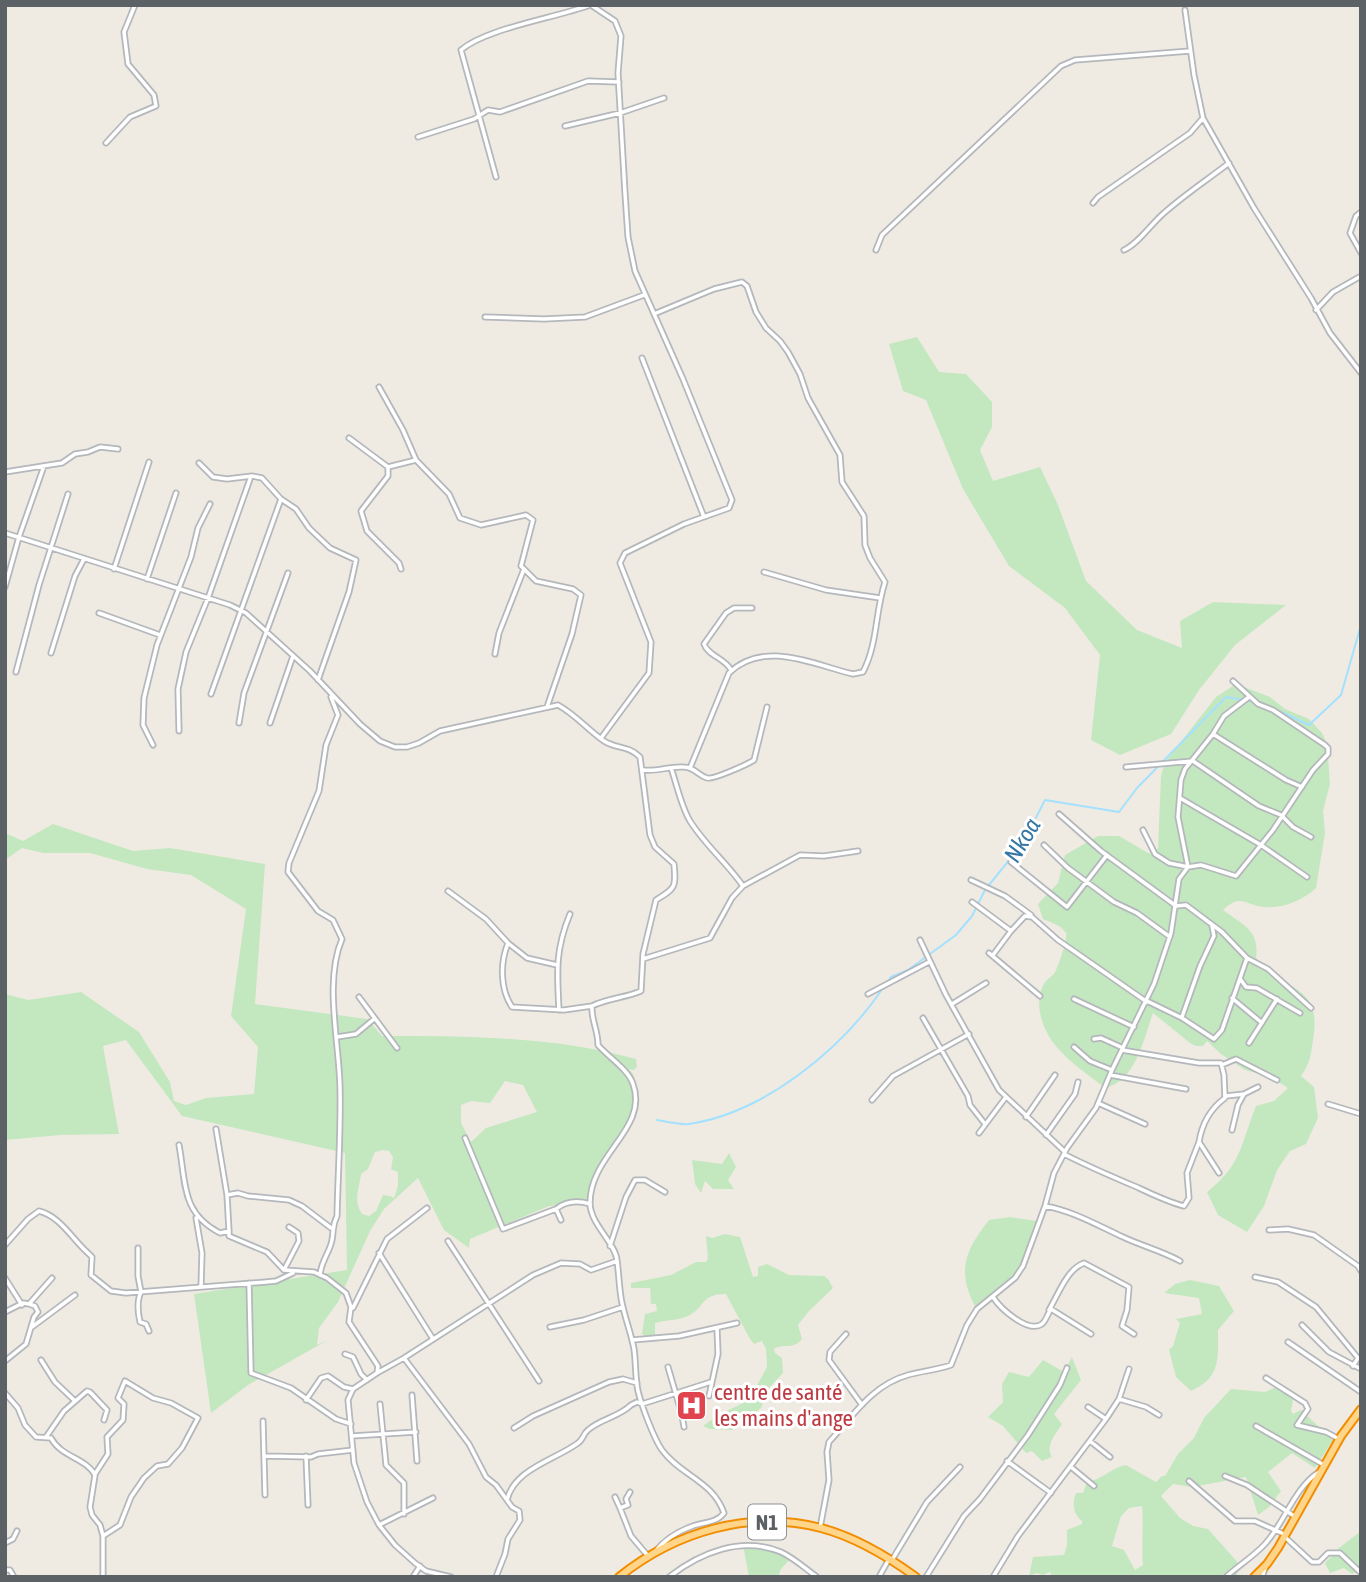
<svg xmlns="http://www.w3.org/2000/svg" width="1366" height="1582" font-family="'Asap Condensed',sans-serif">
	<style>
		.green { fill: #c3e8bf; fill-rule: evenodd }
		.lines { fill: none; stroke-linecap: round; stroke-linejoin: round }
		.stream { stroke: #a3e1ff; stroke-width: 2 }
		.minor-casing { stroke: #b4b7bb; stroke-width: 7 }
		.highway-casing { stroke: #f28d00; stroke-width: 10 }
		.minor { stroke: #fff; stroke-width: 3.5 }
		.highway { stroke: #ffd58a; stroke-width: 6 }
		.labels { text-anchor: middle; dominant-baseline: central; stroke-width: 6; stroke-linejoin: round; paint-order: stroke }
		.shield { fill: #fff; stroke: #8c9093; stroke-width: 2 }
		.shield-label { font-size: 21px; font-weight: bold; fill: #5b6165 }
		.health-label { font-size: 23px; fill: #be3a42; stroke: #fff; text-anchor: start }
		.water-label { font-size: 24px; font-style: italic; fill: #3677a5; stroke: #fff }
	</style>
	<rect width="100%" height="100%" fill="#efebe3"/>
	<path class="green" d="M917 337 939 372 966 374 992 402V427L980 450 993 481 1040 467 1058 505 1086 581 1137 630 1182 648 1180 621 1213 602 1286 605 1235 645 1199 690 1171 734 1120 755 1091 740 1100 655 1065 608 1009 566 963 489 926 400 903 391 889 344Z
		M1239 685 1270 697 1285 709 1309 719 1322 733 1327 744 1330 784 1323 811 1325 833 1316 888C1303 900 1283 909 1264 907 1244 905 1241 893 1223 910 1243 925 1260 930 1256 958 1283 993 1323 982 1313 1040 1311 1054 1310 1064 1301 1076L1314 1087 1318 1118 1306 1144 1290 1151 1277 1170 1264 1206 1247 1232 1218 1215 1207 1192C1242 1164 1240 1146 1256 1106L1274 1101 1288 1088 1271 1077 1245 1070 1221 1054 1207 1041 1203 1046H1196L1190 1043 1153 1013C1144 1038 1136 1081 1105 1088 1080 1068 1049 1050 1041 1017 1038 1005 1038 991 1046 981 1047 980 1054 974 1054 974 1058 968 1068 938 1066 933 1061 925 1050 922 1043 919L1038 904 1058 883 1065 855 1098 836H1119L1148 853 1154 854 1158 848 1161 776 1165 762 1216 697 1233 686Z
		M53 824 133 851 170 848 265 864 255 1004 367 1019 382 1036C467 1036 553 1036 636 1059L637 1067 634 1070 629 1069C636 1076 635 1081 637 1090 637 1092 639 1099 639 1101 639 1108 619 1136 615 1146 600 1153 590 1188 591 1204L549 1206 470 1239 469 1248 444 1230 418 1178 384 1209 370 1231 338 1302 319 1328 317 1345 328 1340 248 1385 211 1413 194 1294 347 1270 345 1153 182 1116 126 1040 103 1046 119 1134 61 1135 5 1140V994L28 1000 81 992 139 1032 170 1082 174 1101 186 1105 206 1098 254 1094 258 1047 231 1016 246 909 191 875 147 869 90 853H43L22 848 5 860V833L23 841ZM505 1081 523 1085 537 1112 486 1128 471 1142 461 1123V1105L471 1101 490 1103ZM383 1150 389 1151 393 1157 391 1169 398 1172V1186L394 1198 390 1196 383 1195 376 1211 369 1216 362 1214C353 1201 359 1190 361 1174L368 1169 375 1152Z
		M729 1153 736 1167 728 1180 734 1189H713L705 1181 701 1193 695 1184 692 1160 722 1164Z
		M1010 1217 1037 1221 1021 1265 1001 1290 977 1310C956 1272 964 1252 989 1220Z
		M725 1234 740 1237 753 1277 758 1276V1267L767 1264 789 1275 824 1276 828 1279 833 1288 809 1311 798 1325 802 1339C794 1350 783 1343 774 1349L775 1353 782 1358 783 1373 768 1389 761 1408 749 1417 735 1419 732 1422 733 1430 710 1429 703 1426 717 1416 743 1403 751 1396 767 1367 766 1349 762 1341 754 1344 750 1339 726 1294C700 1294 706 1307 688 1316 681 1320 664 1320 655 1323V1337L650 1339 642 1334 645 1314 657 1311 656 1304H651L650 1288H631V1283L671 1275 696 1262H706L708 1258 706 1236 712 1238Z
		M1190 1280 1219 1286 1234 1311 1218 1330C1218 1358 1221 1378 1191 1391L1176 1377 1169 1350 1173 1346 1180 1323 1176 1319 1202 1314 1199 1298 1164 1293 1175 1284Z
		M1072 1357 1081 1380 1054 1414 1062 1424C1055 1435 1045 1446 1052 1457L1042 1461 1032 1451 1026 1453 1003 1426 988 1417 1003 1402 1002 1384 1009 1372 1029 1377 1043 1360 1064 1372Z
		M1281 1385 1297 1395 1293 1400 1291 1411 1293 1414 1301 1410 1333 1440 1315 1468 1292 1453 1268 1472 1281 1491 1269 1507 1258 1515 1246 1477 1192 1487 1173 1484 1161 1496 1180 1518 1193 1526 1208 1529 1240 1565 1236 1577H1052L1050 1572 1043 1575 1037 1573 1029 1576 1033 1557 1064 1555 1067 1545V1530L1082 1524V1521C1073 1514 1072 1503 1076 1493H1083L1087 1482C1104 1479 1110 1468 1126 1465L1156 1482 1162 1476H1165L1178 1454 1194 1438 1204 1418 1231 1389 1265 1392ZM1142 1506C1144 1527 1141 1543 1143 1565L1135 1570 1124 1550 1112 1546 1121 1516 1129 1508Z
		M1361 1531V1573L1358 1570 1352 1574 1344 1568 1330 1573 1325 1563 1339 1548Z
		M743 1545 780 1552 791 1558 781 1569 778 1577H749Z"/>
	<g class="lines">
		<path class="stream" d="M1275 709 1309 725 1341 695 1361 625
			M886 984 891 977 908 970 956 935 972 916 985 890 1023 843 1045 800 1119 812 1137 788 1226 697 1254 702
			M657 1120C668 1122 679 1125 689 1124 764 1113 842 1049 883 988"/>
		<defs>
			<path id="minor" d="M591 5 615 21 621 36 618 73 625 193 628 237 635 271 683 379 732 500 729 508 684 524 625 553 620 563 651 642 649 673 601 738
				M1185 10 1194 75 1203 118 1254 208 1311 298 1330 333 1361 373
				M565 126 620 113 664 98
				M418 137 474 119 488 110 500 112 588 81 619 82
				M106 143 130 117 156 106 154 95 128 64 124 32 135 5
				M496 177 461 50C487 28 555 18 590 5
				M1093 203 1098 197 1190 133 1203 118
				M1361 212 1356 216 1350 233 1361 253
				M876 250 882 235 1061 66 1075 60 1190 51
				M1124 250C1138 244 1151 224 1164 213 1184 195 1207 180 1229 163
				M1316 310 1333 292 1361 276
				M654 314 714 289 742 282 747 286 756 312 766 328 780 341 788 352 800 374 808 398 840 455 842 482 864 516 865 545 870 558 885 582C875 612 878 643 863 672L853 674C814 665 764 639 729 673L690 768
				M485 317 544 319 585 317 644 295
				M642 358 704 517
				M379 387 403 430 416 460 449 494 460 518 481 525 526 515 533 520 521 566 536 581 573 589 581 595 572 634 547 707
				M349 438 388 467V476L361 511 367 531 399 563 401 569
				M199 463 213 477 227 479 252 476 262 478 281 499 296 509 309 528 330 548 356 560 349 592 318 680
				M388 467 416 460
				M5 472 62 463 75 454 88 452 100 447 118 449
				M5 533 230 605 246 613 310 671 360 724 380 741 395 747H407L419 743 440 731 558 705C576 715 588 730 604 741 616 749 628 745 640 757L650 835 655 847 674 864C676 887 676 888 656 900L643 954 641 991C625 998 608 998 592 1006 591 1020 598 1030 598 1045 608 1057 628 1069 633 1084 649 1129 590 1154 590 1203 590 1224 615 1242 617 1260 619 1274 619 1289 622 1303 625 1318 631 1333 634 1349 636 1363 635 1377 638 1391 641 1404 654 1439 662 1450 680 1475 713 1481 724 1513 717 1523 703 1522 693 1526 679 1531 664 1540 655 1552
				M114 569 149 462
				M764 572 826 590 880 598
				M147 579 176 493
				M5 587 19 537 44 466
				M99 613 160 635
				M51 653 75 576 84 559
				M495 654 499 633 524 569
				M731 670C725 658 708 656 704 644L726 613 734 608H752
				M16 672 39 585 68 494
				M211 694 281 499
				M239 723 244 693 288 573
				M270 723 293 656
				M179 731 178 689 186 652 208 598 250 479
				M1213 734 1286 780 1302 787
				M153 745 143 725 144 698 157 645 191 557 198 528 210 504
				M1126 767 1193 761 1259 806 1281 815 1293 827 1311 837
				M671 768C677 785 681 806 690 821 705 845 727 863 743 886
				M643 770C657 772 669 766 683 767 695 767 697 775 707 778 713 780 748 764 754 760L767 707
				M1180 798 1261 845 1307 877
				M1059 814 1101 851 1176 906 1186 905 1222 932 1247 958 1222 1030 1214 1039 1182 1018 1147 1001
				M1143 830 1155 854 1169 863 1188 867 1201 865 1236 876 1273 830 1313 770 1328 754V748L1325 745 1273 710 1258 704 1233 681
				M1044 845 1068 868 1114 902 1137 913 1170 937
				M1011 862 1067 907 1107 855
				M971 880 1005 896 1031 915
				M448 891 486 919 508 943 527 958 557 965
				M972 902 1011 931
				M920 940 946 995 999 1090 1065 1152
				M508 943C500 963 500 989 512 1007L564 1010 592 1006
				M989 953 1040 996
				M993 955 1011 931 1025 916 1032 917 1058 940 1147 1002
				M1247 958 1268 969 1311 1008
				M643 959 710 938 732 898 743 886 800 855 824 856 858 851
				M1241 980 1246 987 1257 988 1300 1013
				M868 994 929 962
				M359 997 397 1048
				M1232 998 1262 1023
				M1074 999 1134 1027
				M952 1004 986 983
				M559 1010C557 972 555 950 570 914
				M1182 1017 1200 966 1214 936 1212 926
				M923 1018 968 1096 970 1105 985 1124
				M337 1037 356 1034 374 1019
				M1094 1039 1101 1038 1123 1048
				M1249 1043 1277 999
				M1074 1047 1090 1061 1112 1070
				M1122 1050 1199 1063H1221L1224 1075 1225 1098C1210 1109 1202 1123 1199 1142L1219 1173
				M1222 1065 1236 1059 1277 1080
				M1110 1075 1186 1089
				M1226 1096 1244 1094 1258 1087
				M872 1100 893 1076 969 1034
				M1098 1103 1145 1124
				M1328 1104 1361 1114
				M1026 1117 1055 1075
				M216 1129 227 1195 229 1231
				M1232 1130 1238 1105 1244 1094
				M979 1133 1006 1097
				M1046 1135 1075 1094 1078 1082
				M465 1138 503 1229 556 1209
				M179 1145C186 1183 181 1213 220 1233L229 1231V1236L267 1252 284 1270 314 1272 327 1278 346 1293 351 1307 349 1322 378 1366 377 1373 353 1389 348 1400 354 1463 367 1502 379 1525 395 1545 415 1563 426 1571 451 1577
				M1064 1154C1089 1167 1113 1177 1139 1188 1154 1195 1168 1202 1184 1206L1189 1198 1187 1173 1199 1142
				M227 1195 238 1193 248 1196 289 1200 302 1206 331 1228
				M1045 1206C1073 1211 1097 1225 1123 1237 1142 1246 1162 1251 1180 1261
				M196 1218 202 1253 201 1287
				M561 1220 556 1209C566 1201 577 1200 590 1204
				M1269 1230 1288 1229 1314 1235 1358 1266 1361 1271
				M448 1241 539 1381
				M5 1245 28 1219 39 1211C60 1216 73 1240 88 1253L92 1257 91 1275 111 1291 126 1293 266 1282 276 1281 293 1273
				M610 1246 626 1197 635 1180H645L665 1192
				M138 1248V1276L141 1292C137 1300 138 1313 140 1322L146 1324 149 1331
				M379 1253 433 1339
				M284 1270 299 1241 298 1233 289 1227
				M320 1275C321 1261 330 1252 332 1240 334 1229 332 1226 337 1216 338 1173 341 1130 340 1087 339 1041 324 981 342 939L333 920 318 911 288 872 289 863 319 791 326 745 338 715 331 697
				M1255 1277 1278 1282 1316 1307 1358 1358 1353 1366
				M5 1278 22 1305
				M249 1283 251 1373 291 1388 336 1419 351 1424
				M993 1297C1000 1308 1028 1334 1042 1324 1046 1321 1048 1313 1051 1309L1091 1334
				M353 1308 387 1239 427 1208
				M1049 1310C1058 1295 1067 1269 1084 1263L1129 1287 1127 1310 1122 1326 1134 1334
				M5 1312 23 1303 29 1304 52 1278
				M1302 1325 1329 1352 1361 1369
				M32 1327 75 1295
				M550 1327 584 1320 623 1307
				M846 1334 830 1352 829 1360 862 1405
				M632 1340 679 1336 737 1323
				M1288 1342 1361 1392
				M345 1354 353 1357 361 1374 367 1380
				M404 1358 469 1444 486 1477 496 1485 512 1507 519 1511 520 1520 508 1539 505 1554 496 1577
				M41 1360 55 1382 75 1401
				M5 1361 26 1344 34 1317 38 1312 35 1306 29 1304
				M668 1367 682 1415 684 1427
				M377 1373 404 1358 533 1275 561 1263 580 1264 591 1270 617 1261
				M1266 1378 1305 1403 1308 1409 1297 1425 1326 1432 1339 1439
				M5 1393 18 1408 25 1425 36 1437 51 1438C61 1457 86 1458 95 1475L90 1507 92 1515 100 1525 103 1536V1577
				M412 1395 417 1461
				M709 1396 718 1354 717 1328
				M1119 1399 1146 1407 1159 1415
				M306 1400 321 1378 328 1376 344 1387 353 1389
				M380 1404 386 1465 404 1483V1514
				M1088 1407 1106 1419
				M263 1421 265 1495
				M1256 1426 1324 1465
				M514 1428 533 1416 609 1382 623 1379 637 1383
				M352 1436 416 1432
				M46 1437 64 1411 87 1391 90 1392 107 1410 104 1420
				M1090 1441 1110 1457
				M265 1456 311 1457 318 1454 353 1450
				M306 1456 308 1505
				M1007 1461 1051 1493
				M1071 1467 1094 1486
				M95 1474 108 1454 107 1437 123 1420 124 1404 118 1398 125 1381 153 1398 171 1403 198 1418 182 1448 168 1464 157 1466 144 1478 131 1497 120 1525 103 1536
				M1225 1476 1247 1485 1294 1516
				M1189 1481 1235 1521H1255L1286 1535
				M630 1492 626 1499 628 1505 620 1508 631 1536 648 1556
				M615 1497 620 1508
				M507 1500C514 1469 555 1460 578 1443 583 1440 583 1434 588 1430 600 1419 619 1417 631 1405L637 1402 642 1404 711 1382
				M379 1525 433 1498
				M820 1528 829 1480 827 1452 829 1442C853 1416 872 1385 908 1375 922 1371 937 1370 951 1365L967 1325 977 1309 1015 1278 1023 1266 1045 1206 1054 1173 1067 1148 1096 1108 1112 1070 1154 984 1171 933 1179 879 1188 867 1178 817 1181 780 1185 769 1213 734 1224 716 1249 697
				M1285 1537 1312 1562H1319L1328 1553H1340L1361 1573
				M5 1543 13 1539 17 1531
				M892 1560 927 1502 960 1467
				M5 1570H10L14 1577
				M413 1577 420 1566
				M669 1577C701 1552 742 1536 781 1552 794 1558 806 1569 817 1577
				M879 1577 889 1559
				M926 1577 964 1516 980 1499 1028 1435 1060 1385 1067 1368
				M993 1577 1018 1536 1106 1419 1119 1399 1129 1369
				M1226 1577C1238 1566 1254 1556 1265 1544 1285 1522 1294 1488 1319 1472
				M1262 1577 1266 1566"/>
			<path id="highway" d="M619 1577C675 1532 750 1509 821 1528 855 1537 887 1556 916 1577
				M1254 1577 1267 1564 1278 1548 1341 1436 1361 1409"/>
		</defs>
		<use href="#minor" class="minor-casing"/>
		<use href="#highway" class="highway-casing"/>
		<use href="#minor" class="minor"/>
		<use href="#highway" class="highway"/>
	</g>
	<defs>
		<symbol id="hospital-square" viewBox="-11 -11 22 22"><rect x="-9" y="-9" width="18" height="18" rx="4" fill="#e0444e" stroke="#fff"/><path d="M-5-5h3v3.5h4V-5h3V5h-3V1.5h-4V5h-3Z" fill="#fff"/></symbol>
	</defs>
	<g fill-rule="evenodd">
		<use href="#hospital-square" x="674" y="1388" width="35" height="35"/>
	</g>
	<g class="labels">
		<rect class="shield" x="748" y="1504.5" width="38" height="35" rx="5"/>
		<g class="shield-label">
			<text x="767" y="1522">N1</text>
		</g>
		<g class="health-label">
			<text x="714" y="1392">centre de santé<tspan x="714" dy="26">les mains d'ange</tspan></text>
		</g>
		<g class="water-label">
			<text transform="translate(1022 840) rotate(-59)">Nkoa</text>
		</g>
	</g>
	<rect width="1366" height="1582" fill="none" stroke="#5b6165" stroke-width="14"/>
</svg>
